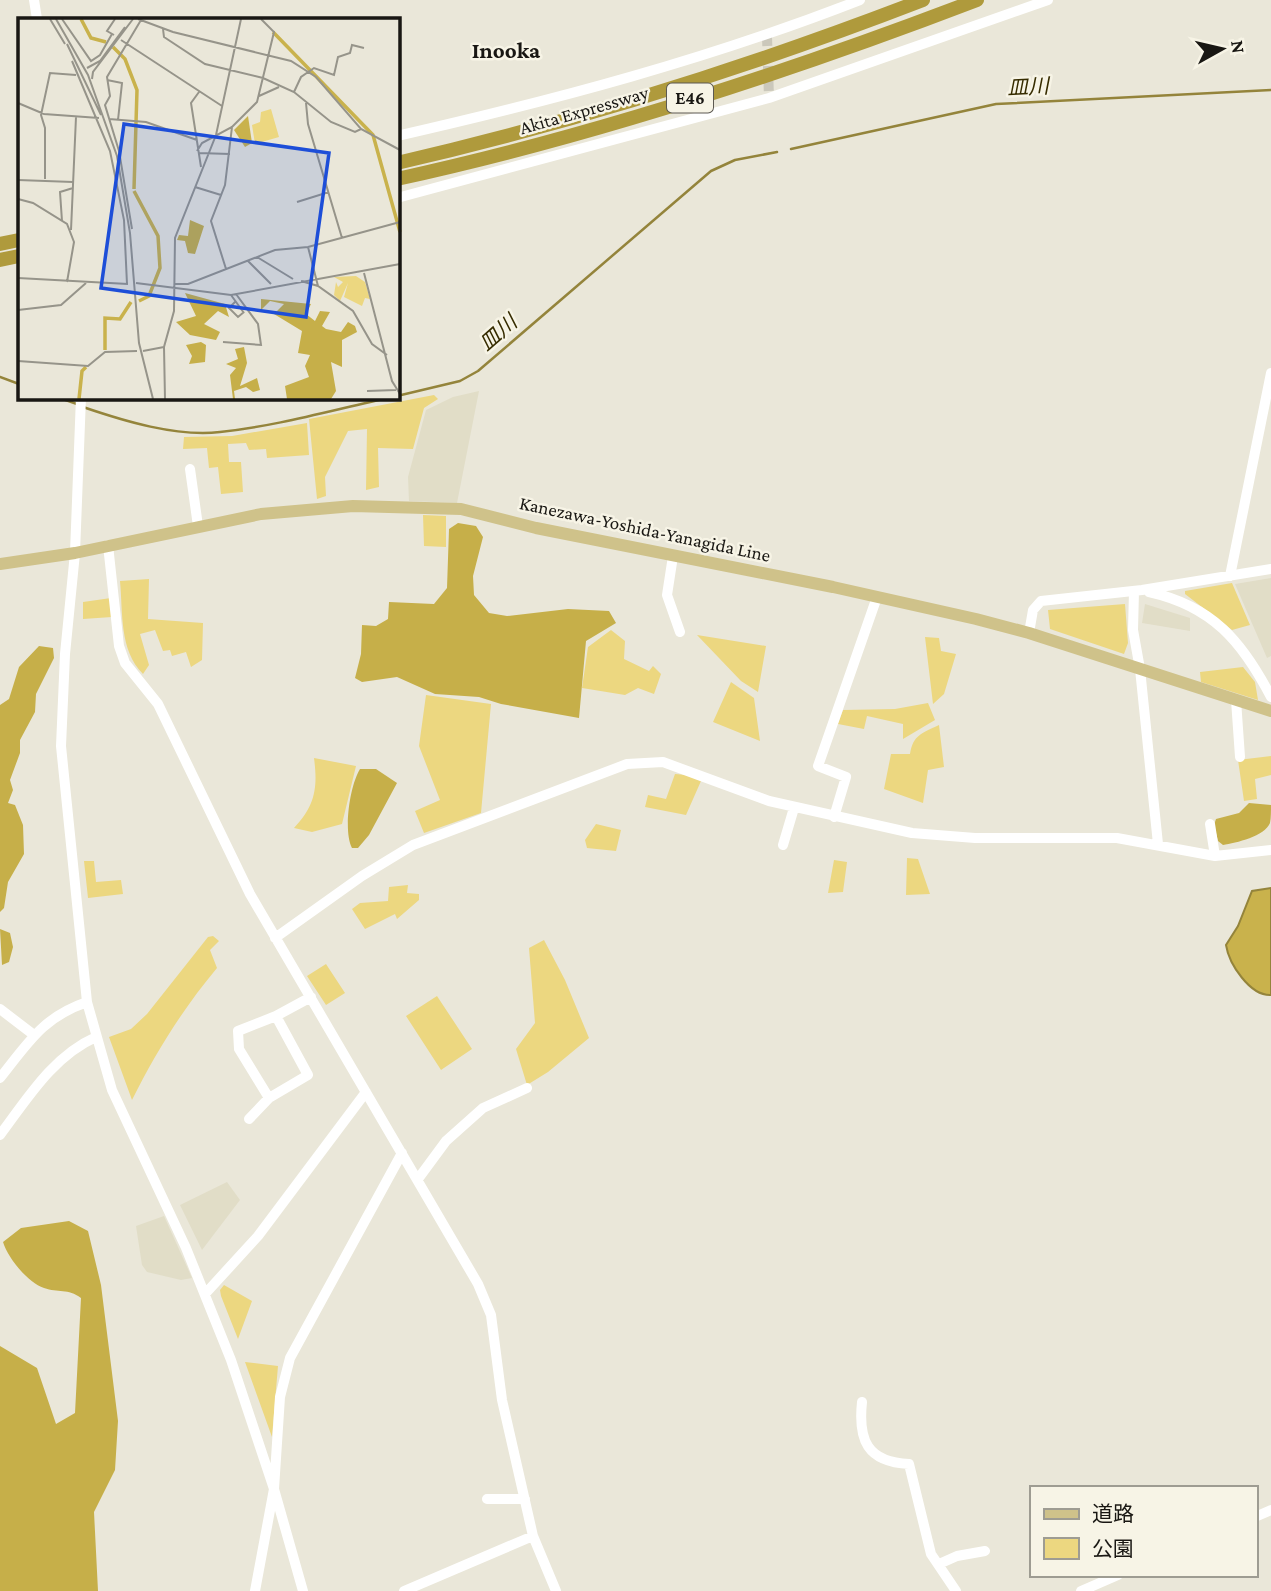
<svg xmlns="http://www.w3.org/2000/svg" width="1271" height="1591" font-family="'Crimson Pro','Noto Sans JP',serif">
	<style>
		.built { fill: #e1ddc7 }
		.green { fill: #ecd780 }
		.forest { fill: #c6af49 }
		.water { fill: #c9b24c; stroke: #94843b; stroke-width: 2 }
		.lines { fill: none; stroke-linecap: round; stroke-linejoin: round }
		.stream { stroke: #94843b; stroke-width: 2.5 }
		.minor-tunnel { stroke: #cbc8bb; stroke-width: 10; stroke-dasharray: 10 5; stroke-linecap: butt }
		.minor { stroke: #fff; stroke-width: 10 }
		.major { stroke: #cfc28a; stroke-width: 12 }
		.highway { stroke: #af9a3c; stroke-width: 14 }
		.labels { text-anchor: middle; dominant-baseline: central; stroke-width: 5; stroke-linejoin: round; paint-order: stroke }
		.shield { fill: #f7f4e6; stroke: #5c5952; stroke-width: 2 }
		.shield-label { font-size: 18px; font-weight: bold; fill: #191713 }
		.street-label { font-size: 19px; fill: #191713; stroke: #f7f4e6 }
		.water-label { font-size: 21px; font-style: italic; fill: #362c00; stroke: #f7f4e6 }
		.quarter-label { font-size: 23px; font-weight: bold; fill: #191713; stroke: #f7f4e6 }
		.inset-river { fill: none; stroke: #c9b24c; stroke-width: 3.5 }
		.inset-road { fill: none; stroke: #96948a; stroke-width: 2 }
		.view { fill: #1d4ed8; fill-opacity: 0.15; stroke: #1d4ed8; stroke-width: 3.5 }
		.inset-edge { fill: none; stroke: #191713; stroke-width: 3.5 }
	</style>
	<rect width="100%" height="100%" fill="#eae7d9"/>
	<path class="built" d="M479 391 457 503 409 501 408 477 426 410 453 397Z
		M1271 578V656L1267 658 1235 584Z
		M1145 604 1190 618V631L1142 623Z
		M227 1182 240 1200 202 1250 180 1205Z
		M164 1216 192 1278 181 1280 147 1272 142 1265 136 1226Z"/>
	<path class="green" d="M434 395 438 399 424 408 413 449 378 448 379 487 366 490 367 429 348 431 325 477 326 496 317 499 309 419Z
		M307 423 309 455 267 458 266 449 249 450 246 443 228 444 229 462H241L243 492 221 494 218 467 209 468 207 448 183 449 184 437 232 436Z
		M423 515 446 516V547L424 546Z
		M149 579 148 619 203 623 202 660 191 667 186 652 172 656 170 650 163 651 155 630 140 634 149 665 143 674C119 650 123 613 120 581Z
		M1232 583 1250 625 1232 630 1185 594V591Z
		M111 598 112 617 83 619V602Z
		M1125 604 1128 643 1124 654 1050 629 1048 610Z
		M611 630 625 641 624 659 649 671 653 666 661 674 654 694 638 688 625 695 582 688 588 647Z
		M697 635 766 646 758 692 741 681Z
		M925 637 939 638 941 651 956 654 944 694 933 704Z
		M1243 667 1255 682 1258 700 1201 682 1200 672Z
		M731 682 754 698 760 741 713 722Z
		M426 695 491 704 481 813 424 833 415 811 440 800 419 746Z
		M928 703 935 720 903 739V724L867 716 864 729 838 724 843 710 895 709Z
		M939 725 944 767 928 770 923 803 884 789 891 754H910C913 735 922 733 939 725Z
		M1271 756V775L1255 779 1257 799 1244 801 1238 760Z
		M314 758 356 766 342 824 312 832 294 828C315 806 318 788 314 758Z
		M675 774 687 775 701 781 686 815 645 807 648 795 666 799Z
		M596 824 621 830 616 851 587 848 585 840Z
		M907 858 918 859 930 894 906 895Z
		M834 860 847 862 843 892 828 893Z
		M84 861H94L96 882 121 880 123 894 88 898Z
		M408 885 407 893 419 894V900L397 919 395 914 365 929 352 909 360 903 388 901 389 887Z
		M213 936 219 941 210 950 217 968C182 1010 156 1052 132 1100L109 1037 131 1029 147 1014 208 937Z
		M544 940 565 980 589 1038 548 1072 527 1085 516 1049 535 1023 529 948Z
		M326 964 345 993 326 1005 307 976Z
		M437 996 472 1049 441 1070 406 1016Z
		M224 1285 252 1301 238 1339 221 1296 220 1290Z
		M245 1362 278 1366 272 1437Z"/>
	<path class="forest" d="M458 523 476 526 483 537 473 576 474 595 489 613 507 616 568 609 609 611 616 623 586 641 579 718 501 704 479 697 435 694 397 677 362 682 355 678 361 654 362 625 376 626 388 619 389 602 434 604 447 588 449 529Z
		M39 646 53 648 54 658 36 694 35 712 20 740V753L10 780 13 790 8 803 15 805 23 825 24 854 8 882 4 908 0 912V705L9 699 19 667Z
		M360 769H376L397 783 369 835 358 848H352C343 831 350 785 360 769Z
		M1249 803 1271 805C1271 810 1271 818 1270 823 1265 836 1236 843 1223 845L1218 841 1214 825 1216 819 1239 813Z
		M0 929 10 933 13 947 9 962 2 965Z
		M69 1221 88 1231 101 1285 118 1421 115 1470 94 1512 98 1591H0V1346L37 1368 56 1424 75 1413 81 1298C68 1288 58 1293 44 1288 27 1282 8 1258 3 1242L21 1228Z"/>
	<path class="water" d="M1271 888V995C1250 996 1229 964 1226 945L1238 926 1252 891Z"/>
	<g class="lines">
		<path class="stream" d="M791 149 996 104 1271 90
			M0 377 19 384
			M397 396 460 381 478 371 711 171 735 160 777 152
			M57 397 77 404
			M83 407C124 421 176 437 220 432 278 426 336 409 393 397"/>
		<path class="minor-tunnel" d="M767 36 769 98"/>
		<path class="minor" d="M34 0 37 19
			M397 136C555 100 709 59 860 0
			M397 198 769 98 1048 0
			M81 397 75 553 65 654 61 746 87 1002 112 1090 186 1248 231 1360 274 1489 303 1591
			M190 469 198 526
			M108 545 119 646 125 663 158 704 250 894 478 1284 491 1315 502 1400 533 1536 556 1591
			M673 556 667 595 680 632
			M1230 576 1271 373
			M1134 591 1133 630 1140 669 1158 844
			M1149 592C1212 606 1242 641 1271 697
			M1029 633 1033 610 1041 601 1142 590 1271 569
			M1236 700 1240 757
			M834 817 846 777 818 766 877 597
			M1210 824 1215 856
			M783 845 794 808
			M275 938 362 876 413 845 627 764 663 762 769 801 912 833 975 838H1117L1215 856 1271 850
			M0 1009 34 1035
			M0 1078C28 1043 43 1017 87 1002
			M269 1098 239 1049 238 1031 276 1016 311 997
			M249 1119 269 1098 308 1075 276 1016
			M0 1135C27 1099 53 1056 96 1037
			M418 1179 446 1141 483 1108 527 1088
			M205 1294 258 1236 366 1092
			M862 1402C858 1440 867 1462 909 1464L931 1554 956 1591
			M487 1499H525
			M1255 1517 1271 1510
			M939 1564 957 1556 985 1551
			M255 1591 274 1489 280 1397 290 1358 402 1153
			M404 1591 533 1536
			M1081 1591 1118 1575"/>
		<path class="major" d="M0 564 75 553 261 514 353 506 461 509 536 528 833 587 976 619 1029 633 1271 711"/>
		<path class="highway" d="M397 163C576 122 752 66 923 0
			M397 179C594 136 789 72 977 0
			M0 244 19 240
			M0 260 19 256"/>
	</g>
	<g class="labels">
		<rect class="shield" x="667" y="83.5" width="46" height="29" rx="5"/>
		<g class="shield-label">
			<text x="690" y="98">E46</text>
		</g>
		<g class="street-label">
			<text transform="translate(584 110) rotate(-16)">Akita Expressway</text>
			<text transform="translate(645 529) rotate(12)">Kanezawa-Yoshida-Yanagida Line</text>
		</g>
		<g class="water-label">
			<text transform="translate(1028 87) rotate(-3)">皿川</text>
			<text transform="translate(498 333) rotate(-41)">皿川</text>
		</g>
		<g class="quarter-label">
			<text x="506" y="50">Inooka</text>
		</g>
	</g>
	<g transform="translate(18 18)">
		<rect width="382" height="382" fill="#eae7d9"/>
		<path d="M253 91 261 119 237 126 234 107 242 104 243 94ZM338 258 347 264 352 281 347 280 344 288 326 279 330 265 322 283 316 277 318 264 320 269 325 264 316 259Z" fill="#ecd780"/>
		<path d="M172 202 186 208 177 236 170 235 167 223 159 222 161 217 170 218ZM167 275 207 286 211 299 200 293 186 306 202 314 198 322 172 317 158 304 178 298ZM243 281 293 286 288 296 297 303 302 293 312 294 304 308 308 311 323 314 330 304 337 308 339 314 324 322V349L313 344 318 373 313 381H269L267 368 291 359 287 348 292 337 280 335 284 313 256 296 266 286 252 283 243 292ZM183 324 188 327 187 344 171 346 174 338 168 327ZM226 329 229 345 222 368 239 360 242 372 235 374 228 369 216 373 217 381H215L212 357 218 350 208 346 220 341 217 331Z" fill="#c6af49"/>
		<path d="M230 98 234 125 227 129 216 112Z" fill="#c9b24c"/>
		<path class="inset-river" d="M63 1 73 20 88 24M255 14 355 117 382 214M95 29 107 41 119 72 116 171M116 173 140 218 142 250 131 278 121 283M87 332V300L102 301 113 284M61 381 64 353 68 349"/>
		<path class="inset-road" d="M32 1 47 26M38 1 70 57 99 138 112 215 121 325 135 381M44 1 73 43 82 37 94 16M120 1 155 14 273 43 298 59 343 111 382 132M145 11 146 19 187 46 245 60 276 74 313 104 337 114 343 111M96 17 89 13 97 1M103 22 204 88M49 26 83 97M54 43 92 133 106 202 109 266M69 50 82 43 107 9M74 61 75 54 115 1M89 62 104 65 100 102M181 74 173 85 183 149M276 74 283 59 296 50 316 57 320 39 332 35 334 27 346 30M241 78 261 69M0 85 26 96 81 100M288 85 290 106 324 220M91 101 128 104 179 122M179 133 184 125 214 109 239 84 256 14 243 1M180 135 212 136M27 161V110L23 97 32 55 58 57M0 162 55 164M177 169 203 177M0 181 15 185 49 206 56 224 49 264M279 184 311 174M44 203 42 174 55 170M114 211 101 133 87 87 92 78 89 59 123 2M53 212 58 99M290 229 300 268M239 239 275 261M230 243 253 266M208 251 193 203 207 167 214 109M346 255 374 363 382 376M0 260 110 266M283 263 300 268 335 293 354 326 369 337M118 265 213 277 382 246M156 266H170L257 232 290 229 382 204M213 277 226 295M217 284 211 290 220 299 226 294M0 292 43 287 68 265M205 324 243 327 240 306 218 276M125 333 146 329M0 343 70 348 87 334 119 333M349 373 378 372M147 381 146 329 156 293 157 220 198 117 223 1"/>
		<path class="view" d="M106 106 311 135 288 299 83 270Z"/>
		<rect width="382" height="382" class="inset-edge"/>
	</g>
	<rect x="1030" y="1486" width="228" height="91" fill="#f7f4e6" stroke="#9e9c92" stroke-width="2"/>
	<rect x="1044" y="1509" width="35" height="10" fill="#cfc28a" stroke="#9e9c92" stroke-width="2"/>
	<text x="1092" y="1521" font-size="21" fill="#191713">道路</text>
	<rect x="1044" y="1538" width="35" height="21" fill="#ecd780" stroke="#9e9c92" stroke-width="2"/>
	<text x="1092" y="1556" font-size="21" fill="#191713">公園</text>
	<g transform="translate(1222 49) rotate(82)" stroke="#f7f4e6" stroke-width="5" paint-order="stroke">
	<path d="M0-5L12 26L0 18L-12 26Z" fill="#191713"/>
	<text y="-10" font-size="19" font-weight="bold" text-anchor="middle" fill="#191713">N</text>
	</g>
</svg>
